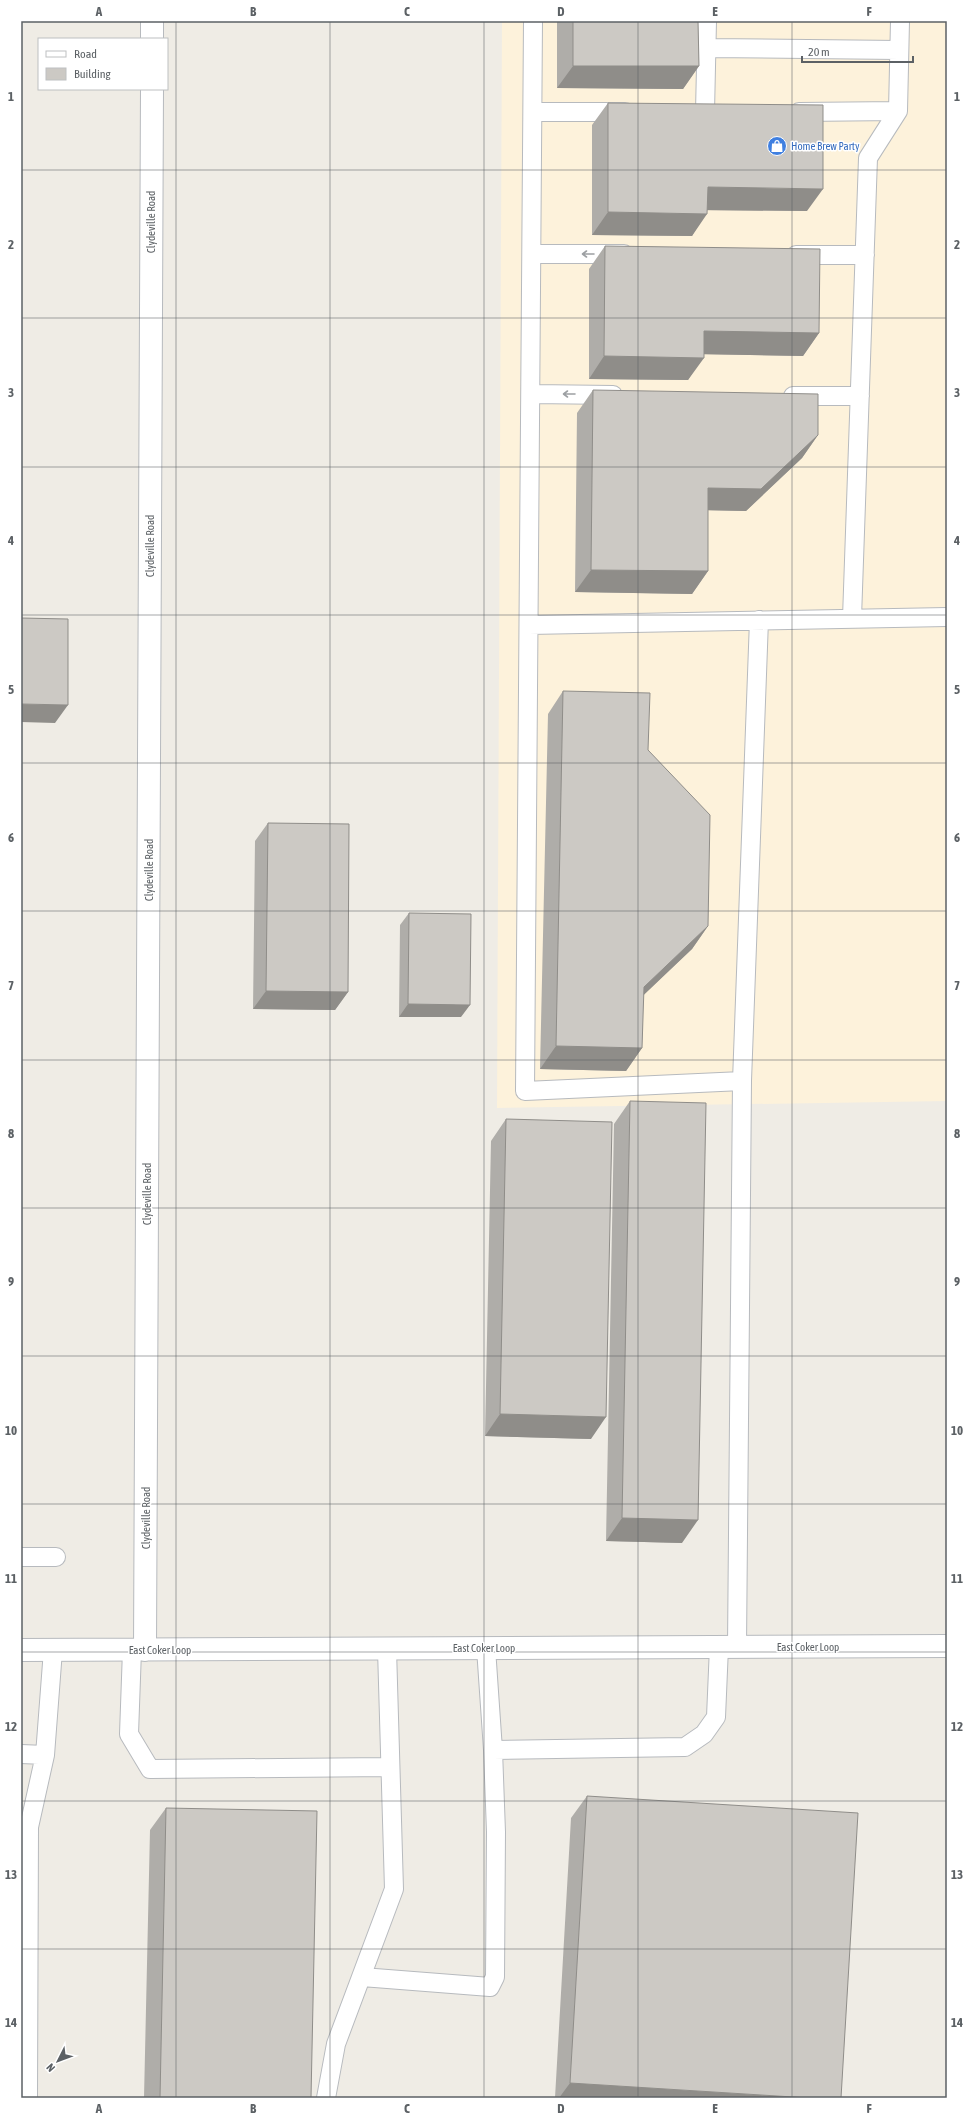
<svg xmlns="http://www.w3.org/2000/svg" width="968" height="2119" font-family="'Asap Condensed',sans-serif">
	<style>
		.commercial { fill: #fdf2db }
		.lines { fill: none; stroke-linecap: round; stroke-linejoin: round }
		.lane-casing { stroke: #b7babe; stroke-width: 20 }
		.street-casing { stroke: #b7babe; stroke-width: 24 }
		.lane { stroke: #fff; stroke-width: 18 }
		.street { stroke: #fff; stroke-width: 22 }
		.wall { fill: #afada9 }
		.shaded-wall { fill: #8f8d89 }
		.building { fill: #ccc9c4; stroke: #8f8d89 }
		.oneway { stroke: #9da0a3 }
		.grid { fill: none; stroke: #5c6165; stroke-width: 1; stroke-opacity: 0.55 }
		.labels { text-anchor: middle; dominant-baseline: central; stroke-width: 3; stroke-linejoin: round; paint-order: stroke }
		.shop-label { font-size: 11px; fill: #366cbe; stroke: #fff; text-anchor: start }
		.street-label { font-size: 11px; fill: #5c6165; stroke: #fff }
		.neatline { fill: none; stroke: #5c6165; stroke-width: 1.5 }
		.grid-label { font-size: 13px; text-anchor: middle; font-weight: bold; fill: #5c6165 }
	</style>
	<rect width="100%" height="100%" fill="#efece5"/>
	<path class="commercial" d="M502 21H947V1101L497 1108Z"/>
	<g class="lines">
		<defs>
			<path id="lane" d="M533 21 525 1091 742 1081
				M706 48 899 50
				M533 112H625
				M705 112 707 21
				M799 112 898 111
				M533 254H624
				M796 255H865
				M532 394 613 395
				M793 396H860
				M852 618 868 158 898 111 900 21
				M529 625 947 617
				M21 1557H56
				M737 1647 742 1081 759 620
				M486 1648 493 1750 685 1747 704 1734 716 1717 719 1647
				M132 1650 129 1734 150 1769 389 1767
				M21 1754 45 1755
				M21 1827H29L45 1755 53 1650
				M362 1977 490 1987 495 1977 496 1832 493 1750
				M28 2098 29 1827
				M326 2098 336 2044 394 1889 387 1649"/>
			<path id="street" d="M152 39V21
				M21 1650 947 1646
				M145 1650 152 89"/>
		</defs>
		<use href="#lane" class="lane-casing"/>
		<use href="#street" class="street-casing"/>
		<use href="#lane" class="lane"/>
		<use href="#street" class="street"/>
	</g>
	<path class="wall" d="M557 21H698L699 66 683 89 557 88Z
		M608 103 807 211 707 210 692 236 592 235V125Z
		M605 246 819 333 803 356 704 354 688 380 589 379V269Z
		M593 390 818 435 802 458 746 511 708 510V571L692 594 575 592 577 413Z
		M563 691 648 750 708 926 692 949 643 995 642 1048 626 1071 540 1069 548 714Z
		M268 823 348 992 335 1010 253 1009 255 841Z
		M409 913 461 1017H399L400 925Z
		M630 1101 682 1543 606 1541 614 1124Z
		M506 1119 591 1439 485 1436 491 1141Z
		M587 1796 841 2098H555L571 1818Z
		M166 1808 311 2098H144L150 1830Z"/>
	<path class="shaded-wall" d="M573 66H699L683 89 557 88Z
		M708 187 823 189 807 211 692 210Z
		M608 212 707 214 692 236 592 235Z
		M704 331 819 333 803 356 689 354Z
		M604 356 704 358 688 380 589 379Z
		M818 435 802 458 746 511 693 510 708 488Z
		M591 570 708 571 692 594 575 592Z
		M21 704 68 705 55 723 21 722Z
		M708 926 692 949 628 1010 644 987Z
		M266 991 348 992 335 1010 253 1009Z
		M408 1004 470 1005 461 1017H399Z
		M556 1046 642 1048 626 1071 540 1069Z
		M500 1414 606 1417 591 1439 485 1436Z
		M622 1518 698 1520 682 1543 606 1541Z
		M570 2083 809 2098H559Z"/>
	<path class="building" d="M573 21H698L699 66H573Z
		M608 103 823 105V189L708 187 707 214 608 212Z
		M605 246 820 249 819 333 704 331V358L604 356Z
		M593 390 818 394V435L761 489 708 488V571L591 570Z
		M21 618 68 619V705L21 704Z
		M563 691 650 693 648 750 710 815 708 926 644 987 642 1048 556 1046Z
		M268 823 349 824 348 992 266 991Z
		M409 913 471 914 470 1005 408 1004Z
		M630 1101 706 1103 698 1520 622 1518Z
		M506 1119 612 1122 606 1417 500 1414Z
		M587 1796 858 1813 841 2098H809L570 2083Z
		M166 1808 317 1811 311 2098H160Z"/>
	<defs><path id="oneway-shaft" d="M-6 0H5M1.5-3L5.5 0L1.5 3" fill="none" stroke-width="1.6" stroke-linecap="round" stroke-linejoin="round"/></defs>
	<g class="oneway">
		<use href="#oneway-shaft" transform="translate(588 254) rotate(-180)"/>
		<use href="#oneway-shaft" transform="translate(569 394) rotate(-180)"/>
	</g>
	<path class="grid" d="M176 21V2098M330 21V2098M484 21V2098M638 21V2098M792 21V2098M21 170H947M21 318H947M21 467H947M21 615H947M21 763H947M21 911H947M21 1060H947M21 1208H947M21 1356H947M21 1504H947M21 1652H947M21 1801H947M21 1949H947"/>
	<defs>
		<symbol id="shop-disc" viewBox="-11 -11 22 22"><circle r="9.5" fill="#3f7fe0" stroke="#fff"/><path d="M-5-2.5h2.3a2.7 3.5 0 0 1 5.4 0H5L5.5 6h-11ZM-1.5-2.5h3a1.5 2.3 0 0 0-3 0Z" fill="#fff"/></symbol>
	</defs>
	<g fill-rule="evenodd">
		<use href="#shop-disc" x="766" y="135" width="22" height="22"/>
	</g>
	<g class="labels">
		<g class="shop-label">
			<text x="791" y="146">Home Brew Party</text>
		</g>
		<g class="street-label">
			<text transform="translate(151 222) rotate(-90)">Clydeville Road</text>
			<text transform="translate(150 546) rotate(-90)">Clydeville Road</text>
			<text transform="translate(149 870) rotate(-90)">Clydeville Road</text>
			<text transform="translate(147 1194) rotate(-90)">Clydeville Road</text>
			<text transform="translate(146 1518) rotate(-90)">Clydeville Road</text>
			<text x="808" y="1647">East Coker Loop</text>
			<text x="484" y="1648">East Coker Loop</text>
			<text x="160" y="1650">East Coker Loop</text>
		</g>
	</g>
	<rect width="968" height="2119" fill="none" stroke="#ffffff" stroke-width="44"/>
	<rect x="38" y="38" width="130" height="52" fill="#ffffff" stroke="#bec0c1"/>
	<rect x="46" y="51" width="20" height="6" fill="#ffffff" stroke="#bec0c1"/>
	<text x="74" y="58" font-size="12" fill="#5c6165">Road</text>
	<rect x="46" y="68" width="20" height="12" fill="#ccc9c4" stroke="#bec0c1"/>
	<text x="74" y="78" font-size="12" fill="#5c6165">Building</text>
	<g transform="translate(58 2061) rotate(228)" stroke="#ffffff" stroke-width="3" paint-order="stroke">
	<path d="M0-3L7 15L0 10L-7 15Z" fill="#5c6165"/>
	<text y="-6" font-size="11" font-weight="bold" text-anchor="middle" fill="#5c6165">N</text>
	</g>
	<path d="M802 56v6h111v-6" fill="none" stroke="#5c6165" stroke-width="2"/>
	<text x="808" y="56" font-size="12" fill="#5c6165" stroke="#ffffff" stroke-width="3" paint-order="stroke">20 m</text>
	<rect x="22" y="22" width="924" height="2075" class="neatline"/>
	<g class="grid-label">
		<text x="99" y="16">A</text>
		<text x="253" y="16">B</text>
		<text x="407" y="16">C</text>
		<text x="561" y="16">D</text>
		<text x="715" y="16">E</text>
		<text x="869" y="16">F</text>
		<text x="11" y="101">1</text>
		<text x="957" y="101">1</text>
		<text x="11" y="249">2</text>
		<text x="957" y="249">2</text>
		<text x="11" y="397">3</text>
		<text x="957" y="397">3</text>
		<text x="11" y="545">4</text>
		<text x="957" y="545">4</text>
		<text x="11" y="694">5</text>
		<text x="957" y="694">5</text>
		<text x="11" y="842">6</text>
		<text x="957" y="842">6</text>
		<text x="11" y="990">7</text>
		<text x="957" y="990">7</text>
		<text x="11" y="1138">8</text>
		<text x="957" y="1138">8</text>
		<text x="11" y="1286">9</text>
		<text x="957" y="1286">9</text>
		<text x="11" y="1435">10</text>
		<text x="957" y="1435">10</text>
		<text x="11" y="1583">11</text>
		<text x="957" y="1583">11</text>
		<text x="11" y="1731">12</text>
		<text x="957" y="1731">12</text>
		<text x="11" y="1879">13</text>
		<text x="957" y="1879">13</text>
		<text x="11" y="2027">14</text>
		<text x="957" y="2027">14</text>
		<text x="99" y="2113">A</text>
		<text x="253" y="2113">B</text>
		<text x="407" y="2113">C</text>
		<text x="561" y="2113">D</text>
		<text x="715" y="2113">E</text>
		<text x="869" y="2113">F</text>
	</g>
</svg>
